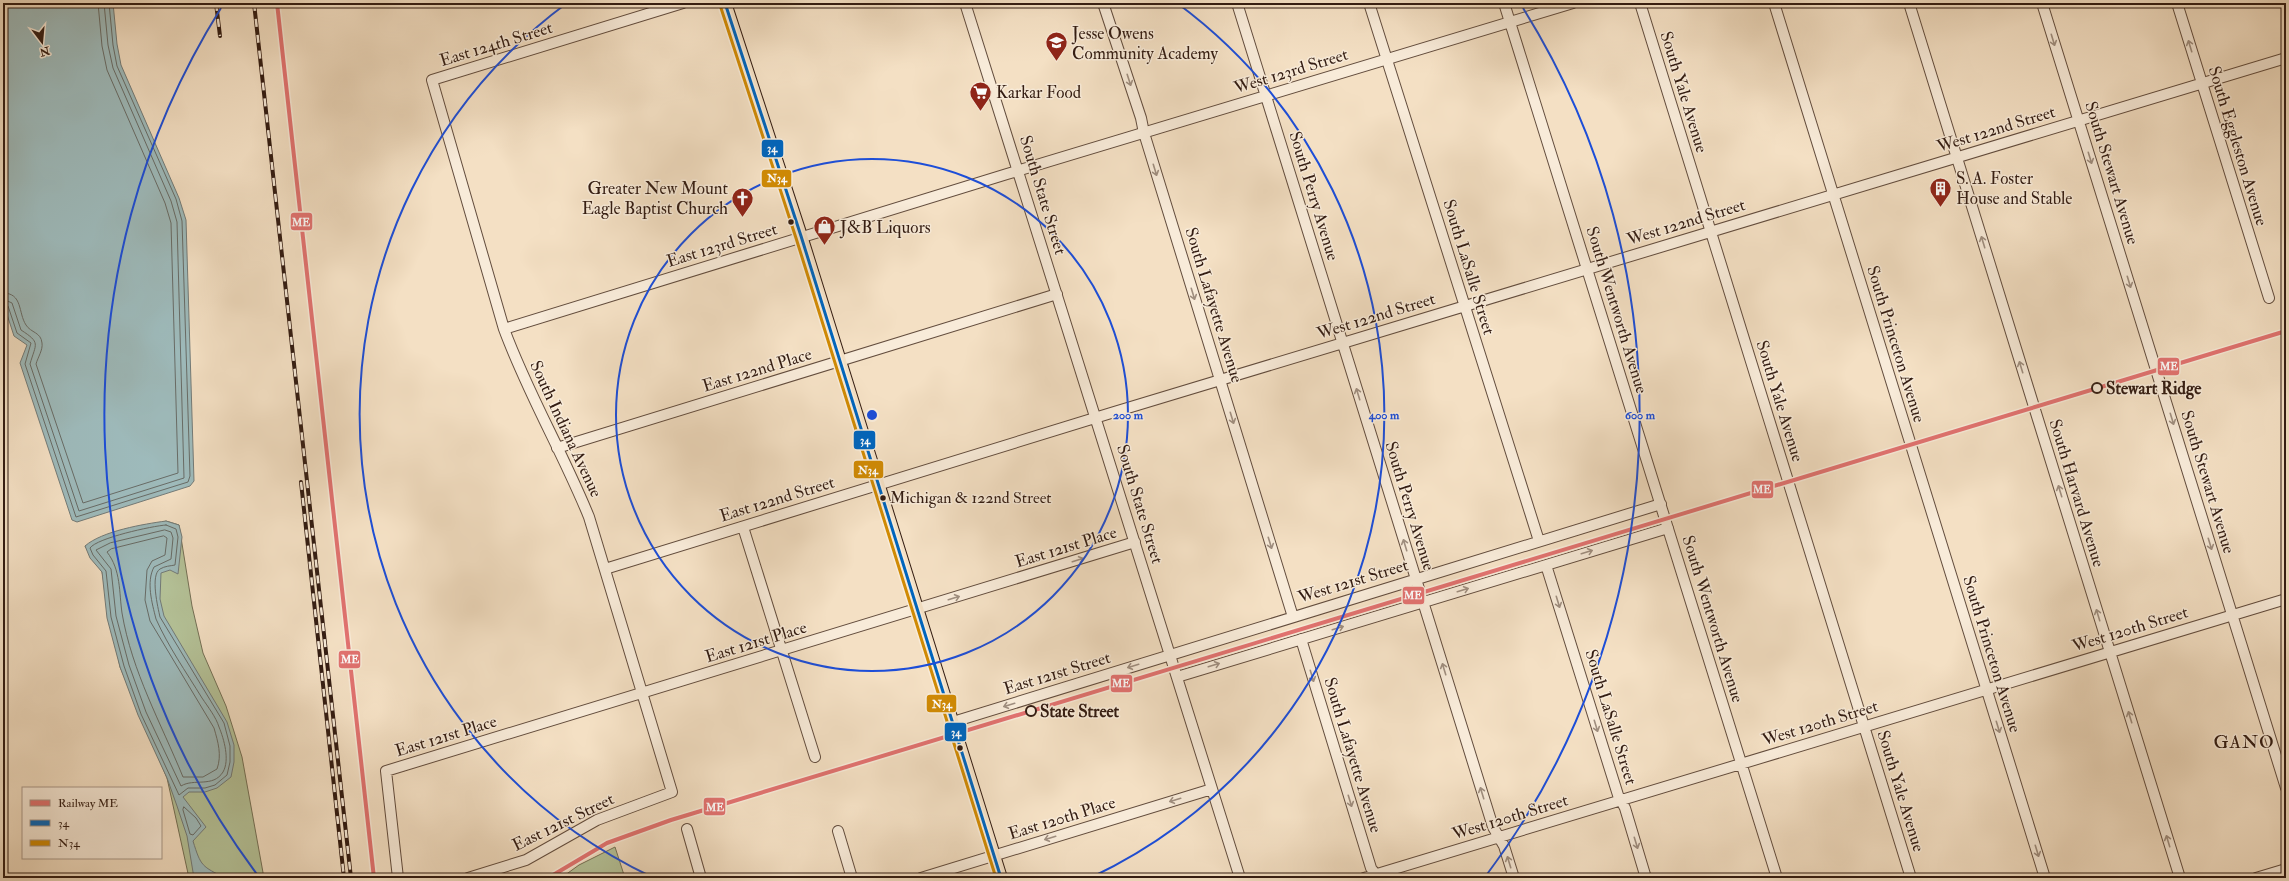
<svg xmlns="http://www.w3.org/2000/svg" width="2289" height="881" font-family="'IM FELL Double Pica',serif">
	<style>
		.green { fill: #b5c399; stroke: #747056 }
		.water { fill: #9ebbbc; stroke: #737b78 }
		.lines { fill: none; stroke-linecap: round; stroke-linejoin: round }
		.shore { stroke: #686c67; stroke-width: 1 }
		.minor-casing { stroke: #634d3e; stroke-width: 12 }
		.major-casing { stroke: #331c12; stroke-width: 14 }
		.minor { stroke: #f8ebd9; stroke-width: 10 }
		.major { stroke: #f4e0c4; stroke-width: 12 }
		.rail-casing { stroke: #331c12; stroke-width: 4 }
		.rail { stroke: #f8ebd9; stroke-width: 2.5; stroke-dasharray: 8; stroke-linecap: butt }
		.bus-1-casing { stroke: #f8ebd9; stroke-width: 6 }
		.bus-2-casing { stroke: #f8ebd9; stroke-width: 6 }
		.bus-1 { stroke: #0065bd; stroke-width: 3 }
		.bus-2 { stroke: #d08a04; stroke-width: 3 }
		.rail-1-casing { stroke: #f8ebd9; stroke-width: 7 }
		.rail-1 { stroke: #e27270; stroke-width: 4 }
		.oneway { stroke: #9f8e7f }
		.ring { fill: none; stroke: #1d4ed8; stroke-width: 2 }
		.bus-dot { fill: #331c12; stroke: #f8ebd9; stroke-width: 1.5 }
		.stop-dot { fill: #f8ebd9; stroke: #331c12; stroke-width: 2 }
		.labels { text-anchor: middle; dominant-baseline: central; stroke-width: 3; stroke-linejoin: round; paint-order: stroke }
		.bus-label { font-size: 16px; fill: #331c12; stroke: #f8ebd9; text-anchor: start }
		.poi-label { font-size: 17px; fill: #331c12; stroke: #f8ebd9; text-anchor: start }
		.street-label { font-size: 17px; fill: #331c12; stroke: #f8ebd9 }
		.stop-label { font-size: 17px; font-weight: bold; fill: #331c12; stroke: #f8ebd9; text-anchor: start }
		.neighbourhood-label { font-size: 18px; letter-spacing: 1px; fill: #331c12; stroke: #f8ebd9 }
		.centre { fill: #1d4ed8; stroke: #f8ebd9; stroke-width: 2 }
		.ring-label { font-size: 12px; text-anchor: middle; font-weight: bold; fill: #1d4ed8; stroke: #f8ebd9; stroke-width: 3; stroke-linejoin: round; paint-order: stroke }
		.line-badge { stroke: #f8ebd9; stroke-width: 1.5 }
		.badge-label { font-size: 11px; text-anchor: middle; font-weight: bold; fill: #fff }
	</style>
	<rect width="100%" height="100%" fill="#f4e0c4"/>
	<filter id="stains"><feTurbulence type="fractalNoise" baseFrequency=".005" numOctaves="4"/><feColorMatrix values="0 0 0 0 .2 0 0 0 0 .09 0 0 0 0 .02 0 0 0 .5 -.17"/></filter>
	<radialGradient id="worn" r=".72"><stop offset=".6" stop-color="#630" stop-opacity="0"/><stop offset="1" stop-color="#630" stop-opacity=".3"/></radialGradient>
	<path class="green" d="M166 521 179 525 192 606 203 653 226 706 242 757 264 878H189L167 778 120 667 102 572 85 546Z
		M615 847 625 878H561L579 865Z"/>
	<path class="water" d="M3 3H113L117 44 121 65 179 198 186 220 194 481 190 486 77 522 72 520 20 363 27 345 14 336 3 302Z
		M166 521 179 525 182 537 178 574 170 570 161 573 160 599 164 616 227 722 234 745V762L231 777 217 788 205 792H189L183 797 206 827 193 841C201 867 202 866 225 878H194L187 836 177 806 167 778 138 715 120 667 107 618 102 572 90 558 85 546C102 531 144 524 166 521Z"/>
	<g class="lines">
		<path class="shore" d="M3 293C23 293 18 313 26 325 31 333 41 332 42 343 43 350 38 357 36 364L83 503 178 473 171 223 165 203 107 70 102 46 98 3
			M3 299 12 303 21 330C41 343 36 343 30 364L79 511 184 478 177 222 171 201 113 68 108 45 104 3
			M3 304 8 306 17 333 31 343 25 364 76 517 188 482 190 476 182 221 176 199 117 66 113 45 109 3
			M166 525 176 529 178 537 175 565C170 566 165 566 160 569 150 575 158 608 160 617L224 723 230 746V762L227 775 215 785 205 788H188L179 795 141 714 124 666 111 617 106 571 93 555 90 548C97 538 152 526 166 525Z
			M165 530 171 532 173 538 171 559 154 567C146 582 152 603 156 619 168 646 186 672 202 698 208 707 216 717 219 727 224 739 230 760 223 772 213 788 194 778 181 786L146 712 129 665 116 616 111 569 96 550 110 543Z
			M164 536 167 538 165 555 152 561 147 570 145 600 150 621 214 728C218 742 222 755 217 769L203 777H183C161 723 132 672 122 613 119 592 121 570 107 552L111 549Z
			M184 807 196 818 201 826 193 835 190 834 183 810Z"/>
		<defs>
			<path id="minor" d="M965 3 1240 878
				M1103 3 1141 118 1144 133 1293 617
				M1237 3 1493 827 1504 846 1514 878
				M1369 3 1539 541
				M1504 3 1777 878
				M1640 3 1911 878
				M1774 3 2045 878
				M1909 3 2180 878
				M2042 3 2286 788
				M2177 3 2269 298
				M504 329 1007 174 1573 3
				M557 448 1057 294
				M743 527 815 757
				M1546 565 1618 795 1625 808 1646 878
				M605 569 1111 413 2286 58
				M1301 639 1371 868 1378 878
				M1177 677 1668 528
				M953 722 1661 504
				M687 829 701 878
				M838 831 852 878
				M398 878 386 771 1135 542
				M468 878 526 860 597 820 672 792 589 517C563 453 528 394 504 329L432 80 683 3
				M921 878 1212 789
				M1364 878 2286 599
				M2256 878 2286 869"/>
			<path id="major" d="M725 3 801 236 1001 878"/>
		</defs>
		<use href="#minor" class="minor-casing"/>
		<use href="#major" class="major-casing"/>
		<use href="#minor" class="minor"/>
		<use href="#major" class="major"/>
		<defs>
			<path id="rail" d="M216 3 220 36
				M254 3 351 878
				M301 482 344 878"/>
		</defs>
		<use href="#rail" class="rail-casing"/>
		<use href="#rail" class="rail"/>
		<defs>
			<path id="bus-1" d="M725 3 801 236 1001 878"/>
			<path id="bus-2" d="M720 5 796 238 996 878"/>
		</defs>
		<use href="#bus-1" class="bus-1-casing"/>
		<use href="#bus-2" class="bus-2-casing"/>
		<use href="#bus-1" class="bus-1"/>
		<use href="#bus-2" class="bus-2"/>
		<defs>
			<path id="rail-1" d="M277 3 374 878
				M548 878 607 843 671 820 2286 331"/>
		</defs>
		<use href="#rail-1" class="rail-1-casing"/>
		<use href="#rail-1" class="rail-1"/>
	</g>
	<defs><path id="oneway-shaft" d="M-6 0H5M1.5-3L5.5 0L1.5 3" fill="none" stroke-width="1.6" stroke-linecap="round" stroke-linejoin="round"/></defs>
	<g class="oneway">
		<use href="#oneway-shaft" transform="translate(2053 40) rotate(73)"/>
		<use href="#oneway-shaft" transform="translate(2190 46) rotate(-107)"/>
		<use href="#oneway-shaft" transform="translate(1129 80) rotate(72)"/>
		<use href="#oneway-shaft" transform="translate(2090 158) rotate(73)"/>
		<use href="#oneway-shaft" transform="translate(1155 170) rotate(73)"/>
		<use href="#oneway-shaft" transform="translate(1983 242) rotate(-107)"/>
		<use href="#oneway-shaft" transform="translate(2129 282) rotate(73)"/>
		<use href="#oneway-shaft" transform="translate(1193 294) rotate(73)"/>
		<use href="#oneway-shaft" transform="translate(2021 367) rotate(-107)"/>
		<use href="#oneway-shaft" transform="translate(1358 394) rotate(-107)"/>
		<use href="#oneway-shaft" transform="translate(1232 418) rotate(73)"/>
		<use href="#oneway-shaft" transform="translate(2172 419) rotate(73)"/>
		<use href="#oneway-shaft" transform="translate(2060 491) rotate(-107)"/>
		<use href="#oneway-shaft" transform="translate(1270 543) rotate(73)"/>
		<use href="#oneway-shaft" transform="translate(2210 544) rotate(73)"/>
		<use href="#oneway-shaft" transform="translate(1405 545) rotate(-107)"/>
		<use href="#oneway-shaft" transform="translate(1587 552) rotate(-17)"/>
		<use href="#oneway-shaft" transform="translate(1078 560) rotate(-17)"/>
		<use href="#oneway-shaft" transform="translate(1463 590) rotate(-17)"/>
		<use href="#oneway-shaft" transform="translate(954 598) rotate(-17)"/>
		<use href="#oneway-shaft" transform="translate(1558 602) rotate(73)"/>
		<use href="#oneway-shaft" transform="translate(2098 615) rotate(-107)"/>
		<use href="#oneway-shaft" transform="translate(1338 628) rotate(-17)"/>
		<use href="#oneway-shaft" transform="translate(1214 665) rotate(-17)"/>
		<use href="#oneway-shaft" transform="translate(1133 666) rotate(163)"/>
		<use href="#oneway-shaft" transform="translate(1444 669) rotate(-107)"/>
		<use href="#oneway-shaft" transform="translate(1312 676) rotate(73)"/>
		<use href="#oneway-shaft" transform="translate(1009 705) rotate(163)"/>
		<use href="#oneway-shaft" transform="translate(2130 717) rotate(-107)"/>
		<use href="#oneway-shaft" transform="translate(1596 726) rotate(73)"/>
		<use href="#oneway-shaft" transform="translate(1998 727) rotate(73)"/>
		<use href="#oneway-shaft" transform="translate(1482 793) rotate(-107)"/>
		<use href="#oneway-shaft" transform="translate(1175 800) rotate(163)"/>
		<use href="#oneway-shaft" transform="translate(1350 801) rotate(73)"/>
		<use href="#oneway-shaft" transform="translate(1050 838) rotate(163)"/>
		<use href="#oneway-shaft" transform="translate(2168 841) rotate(-107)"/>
		<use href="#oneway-shaft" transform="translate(1636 843) rotate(73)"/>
		<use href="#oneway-shaft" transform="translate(2037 851) rotate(73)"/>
		<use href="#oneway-shaft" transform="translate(1509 862) rotate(-107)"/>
	</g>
	<g class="ring">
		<circle cx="872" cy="415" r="256"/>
		<path d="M652 877A512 512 0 0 1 567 3M1177 3A512 512 0 0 1 1092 877"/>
		<path d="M259 877A768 768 0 0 1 221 8M1523 8A768 768 0 0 1 1485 877"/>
	</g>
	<defs>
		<symbol id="school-pin" viewBox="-11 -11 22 30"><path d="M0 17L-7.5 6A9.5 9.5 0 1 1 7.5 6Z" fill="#8f2418" stroke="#f8ebd9"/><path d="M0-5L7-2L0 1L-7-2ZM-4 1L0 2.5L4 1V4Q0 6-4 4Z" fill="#fff"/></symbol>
		<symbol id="supermarket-pin" viewBox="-11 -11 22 30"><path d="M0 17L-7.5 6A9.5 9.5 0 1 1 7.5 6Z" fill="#8f2418" stroke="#f8ebd9"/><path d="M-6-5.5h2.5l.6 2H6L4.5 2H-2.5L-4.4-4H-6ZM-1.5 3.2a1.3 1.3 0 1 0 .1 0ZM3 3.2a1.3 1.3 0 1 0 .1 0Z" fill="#fff"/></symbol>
		<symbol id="building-pin" viewBox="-11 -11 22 30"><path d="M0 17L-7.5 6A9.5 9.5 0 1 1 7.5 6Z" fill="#8f2418" stroke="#f8ebd9"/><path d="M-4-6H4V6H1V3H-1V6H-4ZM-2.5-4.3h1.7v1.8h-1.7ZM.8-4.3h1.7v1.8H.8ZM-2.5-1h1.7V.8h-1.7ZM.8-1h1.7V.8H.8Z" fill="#fff"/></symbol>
		<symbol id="church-pin" viewBox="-11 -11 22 30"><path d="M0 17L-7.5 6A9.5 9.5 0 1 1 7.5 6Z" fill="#8f2418" stroke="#f8ebd9"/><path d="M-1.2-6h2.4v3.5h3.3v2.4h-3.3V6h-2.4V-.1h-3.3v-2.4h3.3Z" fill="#fff"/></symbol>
		<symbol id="shop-pin" viewBox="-11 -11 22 30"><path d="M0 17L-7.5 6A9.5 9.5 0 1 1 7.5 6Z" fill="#8f2418" stroke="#f8ebd9"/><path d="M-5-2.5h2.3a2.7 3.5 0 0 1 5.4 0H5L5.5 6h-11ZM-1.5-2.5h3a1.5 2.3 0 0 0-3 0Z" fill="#fff"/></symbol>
	</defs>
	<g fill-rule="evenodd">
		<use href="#school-pin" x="1044" y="30" width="25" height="34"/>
		<use href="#supermarket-pin" x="968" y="80" width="25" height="34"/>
		<use href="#building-pin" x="1928" y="176" width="25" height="34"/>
		<use href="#church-pin" x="730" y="186" width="25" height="34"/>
		<use href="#shop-pin" x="812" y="214" width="25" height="34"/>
	</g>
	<g class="bus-dot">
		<circle cx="791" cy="222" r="3.5"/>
		<circle cx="883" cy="498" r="3.5"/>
		<circle cx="960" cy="748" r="3.5"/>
	</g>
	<g class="stop-dot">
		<circle cx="2097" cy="388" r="5"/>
		<circle cx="1031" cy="711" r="5"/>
	</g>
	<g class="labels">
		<g class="bus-label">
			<text x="890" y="498">Michigan &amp; 122nd Street</text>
		</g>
		<g class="poi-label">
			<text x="1072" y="33">Jesse Owens<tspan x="1072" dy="20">Community Academy</tspan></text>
			<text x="996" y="92">Karkar Food</text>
			<text x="1956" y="178">S. A. Foster<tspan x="1956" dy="20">House and Stable</tspan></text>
			<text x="728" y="188" text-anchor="end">Greater New Mount<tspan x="728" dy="20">Eagle Baptist Church</tspan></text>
			<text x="840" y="227">J&amp;B Liquors</text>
		</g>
		<g class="street-label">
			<text transform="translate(496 44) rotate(-17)">East 124th Street</text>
			<text transform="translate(1291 71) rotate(-17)">West 123rd Street</text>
			<text transform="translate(1684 92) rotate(73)">South Yale Avenue</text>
			<text transform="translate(1996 129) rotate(-17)">West 122nd Street</text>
			<text transform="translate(2238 146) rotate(73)">South Eggleston Avenue</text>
			<text transform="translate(2112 173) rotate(73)">South Stewart Avenue</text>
			<text transform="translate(1043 195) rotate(73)">South State Street</text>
			<text transform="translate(1314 196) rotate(73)">South Perry Avenue</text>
			<text transform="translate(1686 222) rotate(-17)">West 122nd Street</text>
			<text transform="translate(722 245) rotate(-17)">East 123rd Street</text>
			<text transform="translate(1469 267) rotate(73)">South LaSalle Street</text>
			<text transform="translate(1214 305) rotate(73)">South Lafayette Avenue</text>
			<text transform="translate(1617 310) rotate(73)">South Wentworth Avenue</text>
			<text transform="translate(1376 316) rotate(-17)">West 122nd Street</text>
			<text transform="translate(1896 344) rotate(73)">South Princeton Avenue</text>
			<text transform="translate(757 370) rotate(-17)">East 122nd Place</text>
			<text transform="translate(1780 401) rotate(73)">South Yale Avenue</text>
			<text transform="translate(566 429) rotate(65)">South Indiana Avenue</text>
			<text transform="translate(2208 482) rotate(73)">South Stewart Avenue</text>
			<text transform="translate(2077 493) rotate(73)">South Harvard Avenue</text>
			<text transform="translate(777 499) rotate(-17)">East 122nd Street</text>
			<text transform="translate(1140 504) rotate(73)">South State Street</text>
			<text transform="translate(1410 506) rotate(73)">South Perry Avenue</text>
			<text transform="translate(1066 547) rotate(-17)">East 121st Place</text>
			<text transform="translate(1353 581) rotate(-17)">West 121st Street</text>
			<text transform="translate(1713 619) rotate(73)">South Wentworth Avenue</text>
			<text transform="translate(2130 629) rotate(-17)">West 120th Street</text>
			<text transform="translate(756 642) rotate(-17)">East 121st Place</text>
			<text transform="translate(1992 654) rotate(73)">South Princeton Avenue</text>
			<text transform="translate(1057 673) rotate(-17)">East 121st Street</text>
			<text transform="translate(1611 717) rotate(73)">South LaSalle Street</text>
			<text transform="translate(1820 723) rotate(-17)">West 120th Street</text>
			<text transform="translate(446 736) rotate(-17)">East 121st Place</text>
			<text transform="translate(1353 755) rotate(73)">South Lafayette Avenue</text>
			<text transform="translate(1901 791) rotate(73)">South Yale Avenue</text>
			<text transform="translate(1510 817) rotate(-17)">West 120th Street</text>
			<text transform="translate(1062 818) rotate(-17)">East 120th Place</text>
			<text transform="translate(563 822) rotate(-26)">East 121st Street</text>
		</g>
		<g class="stop-label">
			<text x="2106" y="388">Stewart Ridge</text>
			<text x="1040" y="711">State Street</text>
		</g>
		<g class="neighbourhood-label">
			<text x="2244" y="742">GANO</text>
		</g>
	</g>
	<circle cx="872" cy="415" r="6" class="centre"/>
	<g class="ring-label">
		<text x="1128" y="419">200 m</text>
		<text x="1384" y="419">400 m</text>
		<text x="1640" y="419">600 m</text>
	</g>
	<g class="line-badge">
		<rect x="761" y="139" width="23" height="19" rx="4" fill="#0065bd"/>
		<rect x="761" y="169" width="31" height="19" rx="4" fill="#d08a04"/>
		<rect x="290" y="212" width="23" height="19" rx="4" fill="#e27270"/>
		<rect x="2157" y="357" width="23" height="19" rx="4" fill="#e27270"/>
		<rect x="853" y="430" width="23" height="20" rx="4" fill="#0065bd"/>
		<rect x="853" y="460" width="31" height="19" rx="4" fill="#d08a04"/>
		<rect x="1751" y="480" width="23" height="19" rx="4" fill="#e27270"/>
		<rect x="1402" y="586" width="23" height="19" rx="4" fill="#e27270"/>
		<rect x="338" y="650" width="23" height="19" rx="4" fill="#e27270"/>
		<rect x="1110" y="674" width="23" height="19" rx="4" fill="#e27270"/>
		<rect x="926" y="694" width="31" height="19" rx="4" fill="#d08a04"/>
		<rect x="944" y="722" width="23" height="20" rx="4" fill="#0065bd"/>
		<rect x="703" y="797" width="23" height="19" rx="4" fill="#e27270"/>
	</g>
	<g class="badge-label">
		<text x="772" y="152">34</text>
		<text x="777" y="182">N34</text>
		<text x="301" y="226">ME</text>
		<text x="2169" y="370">ME</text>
		<text x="865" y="444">34</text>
		<text x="868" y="474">N34</text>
		<text x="1762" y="493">ME</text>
		<text x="1413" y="599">ME</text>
		<text x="350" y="663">ME</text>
		<text x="1121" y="687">ME</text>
		<text x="942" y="708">N34</text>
		<text x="956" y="736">34</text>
		<text x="715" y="811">ME</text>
	</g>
	<rect width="2289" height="881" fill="none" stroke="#f4e0c4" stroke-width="16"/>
	<rect x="4" y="4" width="2281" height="873" fill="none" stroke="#331c12" stroke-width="2"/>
	<rect x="8" y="8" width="2273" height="865" fill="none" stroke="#331c12"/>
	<rect x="22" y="787" width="140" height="72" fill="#f8ebd9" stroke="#a99889"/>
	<rect x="30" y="800" width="20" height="6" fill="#e27270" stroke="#a99889"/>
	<text x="58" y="807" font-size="12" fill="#331c12">Railway ME</text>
	<rect x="30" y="820" width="20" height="6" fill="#0065bd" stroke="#a99889"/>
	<text x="58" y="827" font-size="12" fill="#331c12">34</text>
	<rect x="30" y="840" width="20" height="6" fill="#d08a04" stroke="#a99889"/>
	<text x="58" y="847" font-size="12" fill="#331c12">N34</text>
	<g transform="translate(42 42) rotate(164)" stroke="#f8ebd9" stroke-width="3" paint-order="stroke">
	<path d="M0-3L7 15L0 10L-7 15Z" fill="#331c12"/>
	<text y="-6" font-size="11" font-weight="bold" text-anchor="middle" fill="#331c12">N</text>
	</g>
	<rect width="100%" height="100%" filter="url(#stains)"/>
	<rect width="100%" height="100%" fill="url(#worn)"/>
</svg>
